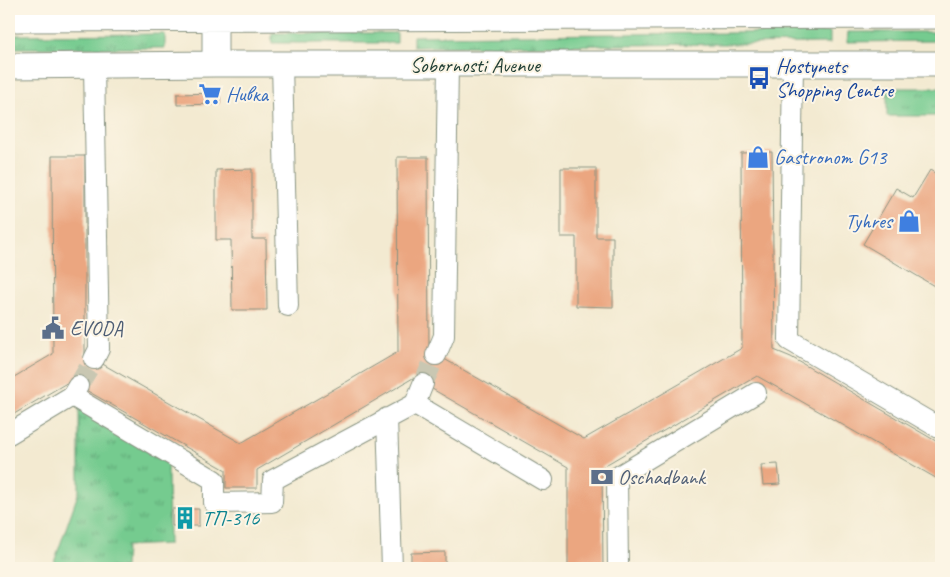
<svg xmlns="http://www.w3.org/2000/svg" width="950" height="577" font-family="Caveat,sans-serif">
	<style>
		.grass { fill: url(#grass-tufts); stroke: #4a8462 }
		.building { fill: #eba680 }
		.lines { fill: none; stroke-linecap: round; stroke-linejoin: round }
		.minor-tunnel { stroke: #c9c7b2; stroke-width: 20; stroke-dasharray: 20 10; stroke-linecap: butt }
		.minor-casing { stroke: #899482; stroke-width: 22 }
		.major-casing { stroke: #899482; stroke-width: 27 }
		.minor { stroke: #fff; stroke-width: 20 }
		.major { stroke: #fff; stroke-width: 25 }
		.labels { text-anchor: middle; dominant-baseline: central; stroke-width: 4; stroke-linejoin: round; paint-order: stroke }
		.street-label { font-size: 21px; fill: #1f3d34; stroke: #fcf5e5 }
		.transit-label { font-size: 21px; fill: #164399; stroke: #fcf5e5; text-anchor: start }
		.shop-label { font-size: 21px; fill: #366cbe; stroke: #fcf5e5; text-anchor: start }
		.service-label { font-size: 21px; fill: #4e5e75; stroke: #fcf5e5; text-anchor: start }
		.culture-label { font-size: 21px; fill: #0d838f; stroke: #fcf5e5; text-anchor: start }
	</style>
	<defs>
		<pattern id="grass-tufts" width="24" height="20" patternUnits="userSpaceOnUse" patternTransform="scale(1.25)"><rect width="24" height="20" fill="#75cb8f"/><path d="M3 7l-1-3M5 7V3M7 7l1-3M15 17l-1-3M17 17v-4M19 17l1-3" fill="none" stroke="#5fa676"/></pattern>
	</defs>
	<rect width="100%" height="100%" fill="#fcf5e5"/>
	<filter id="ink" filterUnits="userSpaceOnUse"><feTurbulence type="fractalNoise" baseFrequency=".02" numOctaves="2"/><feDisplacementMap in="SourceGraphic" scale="10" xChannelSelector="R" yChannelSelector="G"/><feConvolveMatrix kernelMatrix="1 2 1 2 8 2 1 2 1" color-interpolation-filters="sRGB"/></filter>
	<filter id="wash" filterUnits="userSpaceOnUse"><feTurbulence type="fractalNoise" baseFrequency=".0096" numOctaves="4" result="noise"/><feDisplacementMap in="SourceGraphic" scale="20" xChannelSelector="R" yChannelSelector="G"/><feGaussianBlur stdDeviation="1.12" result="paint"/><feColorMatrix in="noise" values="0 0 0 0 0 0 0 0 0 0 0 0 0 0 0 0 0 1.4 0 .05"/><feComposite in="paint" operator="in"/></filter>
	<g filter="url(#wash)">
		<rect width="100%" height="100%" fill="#f3ead1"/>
		<path class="grass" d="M830 32V43L413 47V36Z
			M848 32H941V41L847 42Z
			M272 33H397V43H272Z
			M165 34V48H9V35Z
			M887 88H941V116H887Z
			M79 408 168 464 169 544 126 546 125 568H52L79 491Z"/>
		<g id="blocks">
			<path class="building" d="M220 93V104L177 105V94Z
				M772 152 774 350 791 357 941 444V481L757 376 602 467 603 568H568V467L413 378 257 470V488H226V470L70 381 9 417V380L53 354 52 156H85V354L241 443 398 352 397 157H428L429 352 446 360 584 439 742 348 741 153Z
				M561 168H596V237H613V307L576 306V237H561Z
				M252 169V239H266L267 310H232L231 240H216V170Z
				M930 170 941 177V290L863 244 896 188 913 198Z
				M778 464 780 484 763 485 761 465Z
				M172 509H199V526H172Z
				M445 552V568H411V553Z"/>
		</g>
	</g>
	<g filter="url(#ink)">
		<use href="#blocks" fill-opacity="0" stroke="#899482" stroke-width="1"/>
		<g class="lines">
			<path class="minor-tunnel" d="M423 384 436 355
				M78 386 94 359"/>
			<defs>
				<path id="minor" d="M282 64 288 306
					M793 64 789 340 941 429
					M436 355 444 336 448 65
					M94 359 99 349 94 66
					M72 396 214 480V503L272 502 273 480 415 404 543 480
					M415 404 423 384
					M387 418 392 568
					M9 434 72 396 78 386
					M618 568 617 477 756 393"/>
				<path id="major" d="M215 18V64
					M9 19 941 16
					M9 66 215 64H941"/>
			</defs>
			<use href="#minor" class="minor-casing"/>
			<use href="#major" class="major-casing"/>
			<use href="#minor" class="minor"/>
			<use href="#major" class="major"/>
		</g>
	</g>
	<defs>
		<symbol id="bus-bare" viewBox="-9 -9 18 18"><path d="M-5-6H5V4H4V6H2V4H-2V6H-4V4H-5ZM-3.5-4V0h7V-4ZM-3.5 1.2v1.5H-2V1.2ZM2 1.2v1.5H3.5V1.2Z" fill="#1a4fb4" stroke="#fcf5e5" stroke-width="2.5" paint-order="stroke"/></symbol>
		<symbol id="supermarket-bare" viewBox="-9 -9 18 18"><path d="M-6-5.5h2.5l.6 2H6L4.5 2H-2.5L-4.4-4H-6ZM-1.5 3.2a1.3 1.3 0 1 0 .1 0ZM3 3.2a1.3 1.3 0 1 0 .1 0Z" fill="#3f7fe0" stroke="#fcf5e5" stroke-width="2.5" paint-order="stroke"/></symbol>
		<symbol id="shop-bare" viewBox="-9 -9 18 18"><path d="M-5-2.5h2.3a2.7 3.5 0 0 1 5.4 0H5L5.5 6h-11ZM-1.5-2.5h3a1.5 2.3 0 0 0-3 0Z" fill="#3f7fe0" stroke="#fcf5e5" stroke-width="2.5" paint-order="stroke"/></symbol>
		<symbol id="civic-bare" viewBox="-9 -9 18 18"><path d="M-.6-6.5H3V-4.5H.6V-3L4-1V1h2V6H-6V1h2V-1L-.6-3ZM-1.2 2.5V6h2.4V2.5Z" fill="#5c6f8a" stroke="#fcf5e5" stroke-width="2.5" paint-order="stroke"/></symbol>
		<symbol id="bank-bare" viewBox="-9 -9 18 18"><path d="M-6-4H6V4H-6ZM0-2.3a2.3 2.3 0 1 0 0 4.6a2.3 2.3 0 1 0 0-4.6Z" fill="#5c6f8a" stroke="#fcf5e5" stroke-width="2.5" paint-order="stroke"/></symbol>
		<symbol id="building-bare" viewBox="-9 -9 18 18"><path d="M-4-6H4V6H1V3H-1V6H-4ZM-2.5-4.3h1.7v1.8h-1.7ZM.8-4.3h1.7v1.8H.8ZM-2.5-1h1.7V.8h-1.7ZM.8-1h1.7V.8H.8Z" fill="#0f9aa8" stroke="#fcf5e5" stroke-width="2.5" paint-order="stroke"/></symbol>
	</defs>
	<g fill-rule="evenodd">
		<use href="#bus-bare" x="743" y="62" width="32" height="32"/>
		<use href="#supermarket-bare" x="194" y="78" width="32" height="32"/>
		<use href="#shop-bare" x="742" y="141" width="32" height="32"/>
		<use href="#shop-bare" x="893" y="205" width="32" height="32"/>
		<use href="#civic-bare" x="37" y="312" width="32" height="32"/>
		<use href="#bank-bare" x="586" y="461" width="32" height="32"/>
		<use href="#building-bare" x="169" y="502" width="32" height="32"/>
	</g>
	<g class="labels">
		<g class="street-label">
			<text x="475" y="65">Sobornosti Avenue</text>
		</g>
		<g class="transit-label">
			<text x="776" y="66">Hostynets<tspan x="776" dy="24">Shopping Centre</tspan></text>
		</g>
		<g class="shop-label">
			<text x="226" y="94">Нивка</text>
			<text x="774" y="157">Gastronom G13</text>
			<text x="892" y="221" text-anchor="end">Tyhres</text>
		</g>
		<g class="service-label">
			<text x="70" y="328">EVODA</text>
			<text x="618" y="477">Oschadbank</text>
		</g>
		<g class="culture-label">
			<text x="202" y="518">ТП-316</text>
		</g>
	</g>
	<rect width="950" height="577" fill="none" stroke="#fcf5e5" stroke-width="30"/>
</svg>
